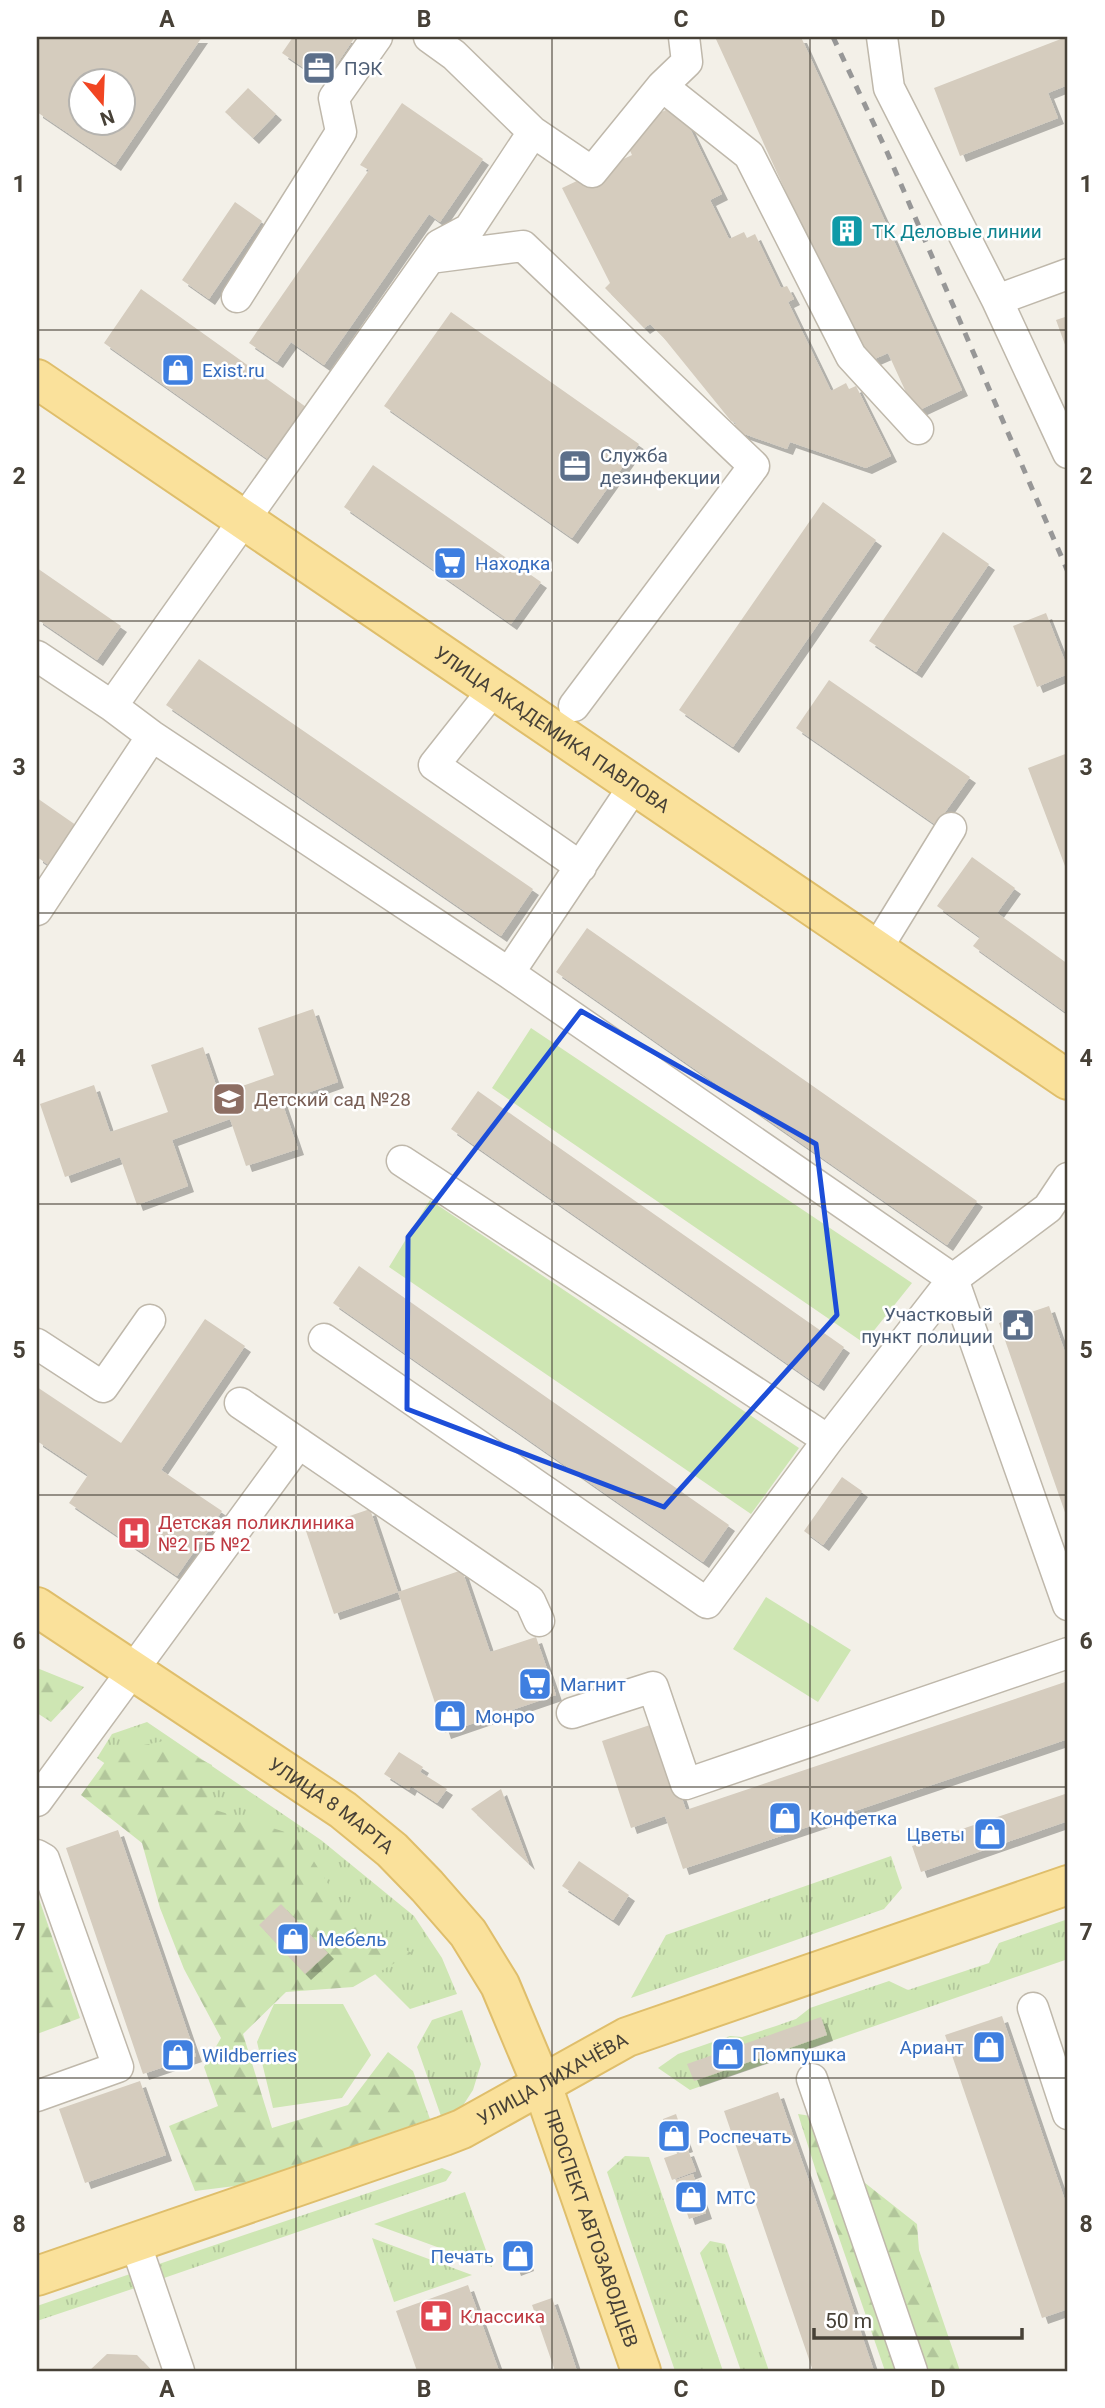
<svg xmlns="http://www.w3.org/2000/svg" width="1105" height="2408" font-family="Roboto,sans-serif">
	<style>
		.grass { fill: url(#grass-tufts) }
		.forest { fill: url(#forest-firs) }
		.park { fill: #cee6b3 }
		.building { fill: #d5ccbe; fill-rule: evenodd; filter: url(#shadow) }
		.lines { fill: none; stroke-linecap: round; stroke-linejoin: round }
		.minor-casing { stroke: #bfb8ab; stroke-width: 33 }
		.major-casing { stroke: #dfbe6b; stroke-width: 42 }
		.minor { stroke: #fff; stroke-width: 30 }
		.major { stroke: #fae19b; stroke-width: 38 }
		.rail { stroke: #979797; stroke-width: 5; stroke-dasharray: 9 9; stroke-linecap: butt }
		.marked { fill: none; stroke: #1d4ed8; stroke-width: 5; stroke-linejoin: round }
		.grid { fill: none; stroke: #474137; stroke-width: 2; stroke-opacity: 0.55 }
		.labels { text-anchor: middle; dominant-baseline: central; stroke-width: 5; stroke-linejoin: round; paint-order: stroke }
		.service-label { font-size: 19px; fill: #4e5e75; stroke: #fff; text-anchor: start }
		.culture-label { font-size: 19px; fill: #0d838f; stroke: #fff; text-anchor: start }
		.shop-label { font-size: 19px; fill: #366cbe; stroke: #fff; text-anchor: start }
		.street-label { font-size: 19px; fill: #474137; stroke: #fff }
		.education-label { font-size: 19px; fill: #785e54; stroke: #fff; text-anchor: start }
		.health-label { font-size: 19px; fill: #be3a42; stroke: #fff; text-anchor: start }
		.neatline { fill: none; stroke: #474137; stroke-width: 2.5 }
		.grid-label { font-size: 23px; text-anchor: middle; font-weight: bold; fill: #474137 }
	</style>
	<defs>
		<pattern id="grass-tufts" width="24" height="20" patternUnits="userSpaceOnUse" patternTransform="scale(1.75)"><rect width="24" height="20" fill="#cee6b3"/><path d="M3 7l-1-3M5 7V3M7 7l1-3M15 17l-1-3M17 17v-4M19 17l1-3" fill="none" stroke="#b2c69b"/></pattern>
		<pattern id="forest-firs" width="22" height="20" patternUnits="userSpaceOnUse" patternTransform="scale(1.75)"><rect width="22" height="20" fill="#cee6b3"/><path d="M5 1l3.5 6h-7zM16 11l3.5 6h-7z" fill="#b2c69b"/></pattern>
		<filter id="shadow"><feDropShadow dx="6" dy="6" stdDeviation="0" flood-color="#0004"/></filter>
	</defs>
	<rect width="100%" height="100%" fill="#f3f0e8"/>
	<path class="grass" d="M147 1722 321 1840 414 1916 442 1958 457 1994 410 2009 293 1892 97 1758 112 1734Z
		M891 1856 902 1888 884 1909 631 1998 666 1935Z
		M1068 1919V1959L690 2090 658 2068 678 2054 730 2036 742 2037 776 2026 796 2019 810 2008 889 1981 908 1990 989 1963 999 1943Z
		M462 2010 481 2064 473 2090 458 2113 442 2119 417 2047 432 2020Z
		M625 2156 649 2157 723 2371H675L607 2172Z
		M442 2168 452 2172 446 2181 164 2278 159 2264Z
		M465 2192 492 2267 374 2224Z
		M372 2238 472 2275 394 2302Z
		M710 2241 725 2244 769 2371H741L700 2253Z
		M130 2274 135 2288 37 2321V2306Z"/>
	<path class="forest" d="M37 1668 84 1687 51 1722 37 1713Z
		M164 1741 212 1765 209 1808 298 1836 354 1925 412 1953 353 1987 286 1992 243 2034 272 2128 348 2105 388 2052 413 2071 430 2119 243 2185 195 2191 169 2126 218 2106 204 2067 221 2038 184 1969 160 1908 142 1843 81 1795 113 1751Z
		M37 1893 80 2018 37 2034Z
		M798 2114 837 2120 860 2179 917 2224 919 2250 960 2371H885L816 2171Z"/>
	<path class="park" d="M531 1028 912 1283 864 1343 492 1088Z
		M430 1200 799 1448 751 1514 389 1267Z
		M766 1597 851 1650 818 1702 733 1649Z
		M274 2004H343L371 2055 342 2098 273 2108 257 2042Z"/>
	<path class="building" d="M37 37H202L115 165 37 112ZM80 80H122V122H80Z
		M293 37H355L325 82 282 53Z
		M715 37H801L962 390 915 412 888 353 870 361 860 354Z
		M1066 37H1068V85L1048 93 1058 118 960 156 934 88Z
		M248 88 276 114 253 138 225 112Z
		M402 103 483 159 440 222 429 214 324 365 291 342 277 362 249 343 369 170 360 165Z
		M678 104 722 194 710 200 729 239 744 232 747 238 755 234 781 288 787 286 794 299 788 302 831 391 846 383 849 389 856 386 891 456 866 468 790 442 787 449 733 430 736 423 731 421 663 337 650 324 644 328 605 288 610 283 562 188 632 155 621 132Z
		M235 202 262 221 209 299 182 280Z
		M141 289 306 407 269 460 104 343Z
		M451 312 639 444 572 538 384 406Z
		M1068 316V353L1056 320Z
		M373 465 541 582 511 624 344 507Z
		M823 502 876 540 733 747 679 710Z
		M943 532 989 564 916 672 869 641Z
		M37 568 121 626 97 660 37 619Z
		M1046 613 1068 669V674L1037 687 1013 626Z
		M199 659 533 889 501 936 166 705Z
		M829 680 970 777 936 825 796 728Z
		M1068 753V874L1028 768Z
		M37 798 83 830 56 870 37 857Z
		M972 857 1015 888 997 913 1068 964V1014L973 946 980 937 937 906Z
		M587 928 977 1201 947 1245 556 972Z
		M313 1009 338 1082 282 1102 298 1149 246 1166 230 1119 172 1140 188 1186 137 1205 120 1157 65 1177 40 1104 94 1085 110 1132 168 1112 151 1065 203 1047 219 1094 274 1075 258 1028Z
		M478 1091 844 1347 818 1385 451 1129Z
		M359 1266 729 1525 703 1562 333 1303Z
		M1049 1306 1068 1361V1521L999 1323Z
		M205 1319 245 1346 161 1470 222 1511 177 1576 69 1503 88 1475 37 1441V1387L121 1443Z
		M842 1477 862 1491 823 1545 804 1531Z
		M370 1509 398 1592 462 1570 490 1652 536 1637 556 1695 445 1733 398 1592 334 1614 306 1531Z
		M1068 1681V1739L683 1869 665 1816 631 1828 602 1741 656 1723 686 1810Z
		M399 1752 423 1767 420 1772 447 1789 437 1803 411 1786 409 1790 384 1774Z
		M501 1789 529 1864 471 1809Z
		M1068 1793V1821L921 1872 912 1846Z
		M118 1830 196 2056 143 2074 66 1848Z
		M579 1861 629 1895 613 1920 562 1886Z
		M281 1904 328 1953 305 1974 259 1925Z
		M1002 2016 1068 2209V2309L1042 2318 945 2035Z
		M821 2017 827 2035 694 2081 687 2064Z
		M140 2081 166 2155 85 2183 59 2109Z
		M778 2092 833 2250 874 2371H813L724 2111Z
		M676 2114 687 2146 673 2151 663 2132V2119Z
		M688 2150 696 2171 672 2180 664 2158Z
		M693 2174 706 2213 689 2219 676 2180Z
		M521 2243 528 2265 515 2270 507 2248Z
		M468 2285 499 2371H417L396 2311Z
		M552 2298 567 2341 577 2371H555L537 2319 532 2305Z
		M107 2354 137 2355 152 2371H89Z"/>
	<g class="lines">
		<defs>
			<path id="minor" d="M882 37 889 88 997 300 1068 274
				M662 86 749 155 851 356 918 429
				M533 132 592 172 662 86 687 62 684 37
				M430 258 523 246 754 466 574 706
				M237 297 341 132 334 98 377 37
				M997 300 1068 453
				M37 656 112 706 152 736 509 973 953 1279 1048 1208 1068 1178
				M494 689 434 765 581 867
				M112 706 439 245 469 229 533 132 454 55 429 37
				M37 910 152 736
				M876 950 951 828
				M509 973 634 786
				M402 1161 828 1440
				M324 1339 707 1603 828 1440 953 1279 1068 1605
				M37 1344 103 1387 150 1320
				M240 1403 530 1601 539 1621
				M572 1713 653 1687 686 1784 1068 1653
				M37 1801 299 1443
				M37 1855 44 1859 118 2067 37 2096
				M1033 2008 1068 2114
				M812 2079 912 2371
				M135 2242 179 2371"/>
			<g id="major">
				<path id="s1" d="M37 379 1068 1080"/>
				<path id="s2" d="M37 1607 343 1810 392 1850 427 1886 468 1933 500 1985 542 2085 641 2371"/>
				<path id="s3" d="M37 2276 444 2136 462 2129 627 2037 1068 1885"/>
			</g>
		</defs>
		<use href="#minor" class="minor-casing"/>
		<use href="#major" class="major-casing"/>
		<use href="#minor" class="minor"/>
		<use href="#major" class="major"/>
		<path class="rail" d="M833 37 887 152 1068 572"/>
	</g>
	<path class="marked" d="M581 1011 816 1144 837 1315 664 1507 407 1409 408 1237Z"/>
	<path class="grid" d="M296 37V2371M552 37V2371M810 37V2371M37 330H1068M37 621H1068M37 913H1068M37 1204H1068M37 1495H1068M37 1787H1068M37 2078H1068"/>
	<defs>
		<symbol id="office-square" viewBox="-11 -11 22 22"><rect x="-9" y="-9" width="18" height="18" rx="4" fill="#5c6f8a" stroke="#fff"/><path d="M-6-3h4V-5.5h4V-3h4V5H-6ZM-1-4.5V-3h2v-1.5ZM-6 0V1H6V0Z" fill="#fff"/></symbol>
		<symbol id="building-square" viewBox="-11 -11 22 22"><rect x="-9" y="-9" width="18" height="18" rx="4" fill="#0f9aa8" stroke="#fff"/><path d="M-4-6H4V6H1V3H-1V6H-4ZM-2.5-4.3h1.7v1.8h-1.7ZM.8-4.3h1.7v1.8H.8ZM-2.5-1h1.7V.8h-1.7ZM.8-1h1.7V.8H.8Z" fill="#fff"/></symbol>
		<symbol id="shop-square" viewBox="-11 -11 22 22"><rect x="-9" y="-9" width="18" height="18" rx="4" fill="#3f7fe0" stroke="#fff"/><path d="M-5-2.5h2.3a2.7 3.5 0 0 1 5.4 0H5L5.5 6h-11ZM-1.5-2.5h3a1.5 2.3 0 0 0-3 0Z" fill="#fff"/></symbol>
		<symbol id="supermarket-square" viewBox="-11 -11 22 22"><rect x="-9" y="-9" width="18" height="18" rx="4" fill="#3f7fe0" stroke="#fff"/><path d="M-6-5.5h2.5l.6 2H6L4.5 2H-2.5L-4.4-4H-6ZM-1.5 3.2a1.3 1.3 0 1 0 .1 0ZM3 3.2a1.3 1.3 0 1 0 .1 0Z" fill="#fff"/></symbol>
		<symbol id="school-square" viewBox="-11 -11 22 22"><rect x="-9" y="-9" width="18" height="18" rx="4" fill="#8d6e63" stroke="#fff"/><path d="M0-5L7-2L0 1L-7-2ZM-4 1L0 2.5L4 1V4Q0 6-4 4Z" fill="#fff"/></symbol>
		<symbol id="civic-square" viewBox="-11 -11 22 22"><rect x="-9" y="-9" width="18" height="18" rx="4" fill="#5c6f8a" stroke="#fff"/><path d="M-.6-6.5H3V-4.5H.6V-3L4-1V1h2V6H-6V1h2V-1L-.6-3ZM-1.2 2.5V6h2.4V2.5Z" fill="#fff"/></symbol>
		<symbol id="hospital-square" viewBox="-11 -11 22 22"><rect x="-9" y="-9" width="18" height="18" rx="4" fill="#e0444e" stroke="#fff"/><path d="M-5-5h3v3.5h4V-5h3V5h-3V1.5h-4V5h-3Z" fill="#fff"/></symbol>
		<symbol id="pharmacy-square" viewBox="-11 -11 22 22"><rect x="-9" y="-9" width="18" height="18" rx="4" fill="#e0444e" stroke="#fff"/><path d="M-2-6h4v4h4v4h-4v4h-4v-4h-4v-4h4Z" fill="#fff"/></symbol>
	</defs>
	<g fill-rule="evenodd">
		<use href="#office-square" x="300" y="49" width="38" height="38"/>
		<use href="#building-square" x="828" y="212" width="38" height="38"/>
		<use href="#shop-square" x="159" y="351" width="38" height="38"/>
		<use href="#office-square" x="556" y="447" width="38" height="38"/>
		<use href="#supermarket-square" x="431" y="544" width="38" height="38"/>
		<use href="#school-square" x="210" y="1080" width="38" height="38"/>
		<use href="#civic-square" x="999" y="1306" width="38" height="38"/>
		<use href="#hospital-square" x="115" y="1514" width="38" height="38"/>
		<use href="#supermarket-square" x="516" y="1665" width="38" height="38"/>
		<use href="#shop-square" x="431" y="1697" width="38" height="38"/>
		<use href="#shop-square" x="766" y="1799" width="38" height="38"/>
		<use href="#shop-square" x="971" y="1815" width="38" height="38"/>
		<use href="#shop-square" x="274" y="1920" width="38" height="38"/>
		<use href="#shop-square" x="970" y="2028" width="38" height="38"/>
		<use href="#shop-square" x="709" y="2035" width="38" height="38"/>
		<use href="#shop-square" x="159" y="2036" width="38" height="38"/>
		<use href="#shop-square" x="655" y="2117" width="38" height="38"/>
		<use href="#shop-square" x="672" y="2178" width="38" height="38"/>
		<use href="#shop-square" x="499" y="2237" width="38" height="38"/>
		<use href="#pharmacy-square" x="417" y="2297" width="38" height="38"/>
	</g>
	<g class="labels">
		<g class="service-label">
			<text x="344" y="68">ПЭК</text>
			<text x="600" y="455">Служба<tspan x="600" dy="22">дезинфекции</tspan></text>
			<text x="993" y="1314" text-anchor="end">Участковый<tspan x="993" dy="22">пункт полиции</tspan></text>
		</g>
		<g class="culture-label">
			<text x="872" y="231">ТК Деловые линии</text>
		</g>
		<g class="shop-label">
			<text x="202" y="370">Exist.ru</text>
			<text x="475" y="563">Находка</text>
			<text x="560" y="1684">Магнит</text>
			<text x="475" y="1716">Монро</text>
			<text x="810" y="1818">Конфетка</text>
			<text x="965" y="1834" text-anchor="end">Цветы</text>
			<text x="318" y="1939">Мебель</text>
			<text x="964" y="2047" text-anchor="end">Ариант</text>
			<text x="752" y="2054">Помпушка</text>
			<text x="202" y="2055">Wildberries</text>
			<text x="698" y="2136">Роспечать</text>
			<text x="716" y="2197">МТС</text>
			<text x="494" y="2256" text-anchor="end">Печать</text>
		</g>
		<g class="street-label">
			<text stroke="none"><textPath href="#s1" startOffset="623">УЛИЦА АКАДЕМИКА ПАВЛОВА</textPath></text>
			<text stroke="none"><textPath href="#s2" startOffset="355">УЛИЦА 8 МАРТА</textPath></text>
			<text stroke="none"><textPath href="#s3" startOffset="553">УЛИЦА ЛИХАЧЁВА</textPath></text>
			<text stroke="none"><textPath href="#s2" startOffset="864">ПРОСПЕКТ АВТОЗАВОДЦЕВ</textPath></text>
		</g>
		<g class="education-label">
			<text x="254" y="1099">Детский сад №28</text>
		</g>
		<g class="health-label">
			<text x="158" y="1522">Детская поликлиника<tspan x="158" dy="22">№2 ГБ №2</tspan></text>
			<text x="460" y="2316">Классика</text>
		</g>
	</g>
	<rect width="1105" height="2408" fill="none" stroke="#ffffff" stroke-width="77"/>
	<g transform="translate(102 102) rotate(161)"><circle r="33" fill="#ffffff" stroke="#b5b3af" stroke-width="2"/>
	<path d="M0-5L12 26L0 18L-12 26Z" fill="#f14522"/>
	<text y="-10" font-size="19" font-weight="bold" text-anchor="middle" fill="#474137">N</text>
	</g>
	<path d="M814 2328v10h208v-10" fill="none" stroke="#474137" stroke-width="3.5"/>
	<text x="825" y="2328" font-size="21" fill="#474137" stroke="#ffffff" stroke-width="5" paint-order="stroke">50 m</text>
	<rect x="38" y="38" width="1028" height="2332" class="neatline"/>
	<g class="grid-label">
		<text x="167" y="27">A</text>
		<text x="424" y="27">B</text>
		<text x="681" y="27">C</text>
		<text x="938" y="27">D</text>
		<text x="19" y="192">1</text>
		<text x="1086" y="192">1</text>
		<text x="19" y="484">2</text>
		<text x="1086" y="484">2</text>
		<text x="19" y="775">3</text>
		<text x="1086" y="775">3</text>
		<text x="19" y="1066">4</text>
		<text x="1086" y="1066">4</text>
		<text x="19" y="1358">5</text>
		<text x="1086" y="1358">5</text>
		<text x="19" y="1649">6</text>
		<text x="1086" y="1649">6</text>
		<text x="19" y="1940">7</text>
		<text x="1086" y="1940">7</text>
		<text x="19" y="2232">8</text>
		<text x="1086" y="2232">8</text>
		<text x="167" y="2397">A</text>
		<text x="424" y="2397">B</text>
		<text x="681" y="2397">C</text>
		<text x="938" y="2397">D</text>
	</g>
</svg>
